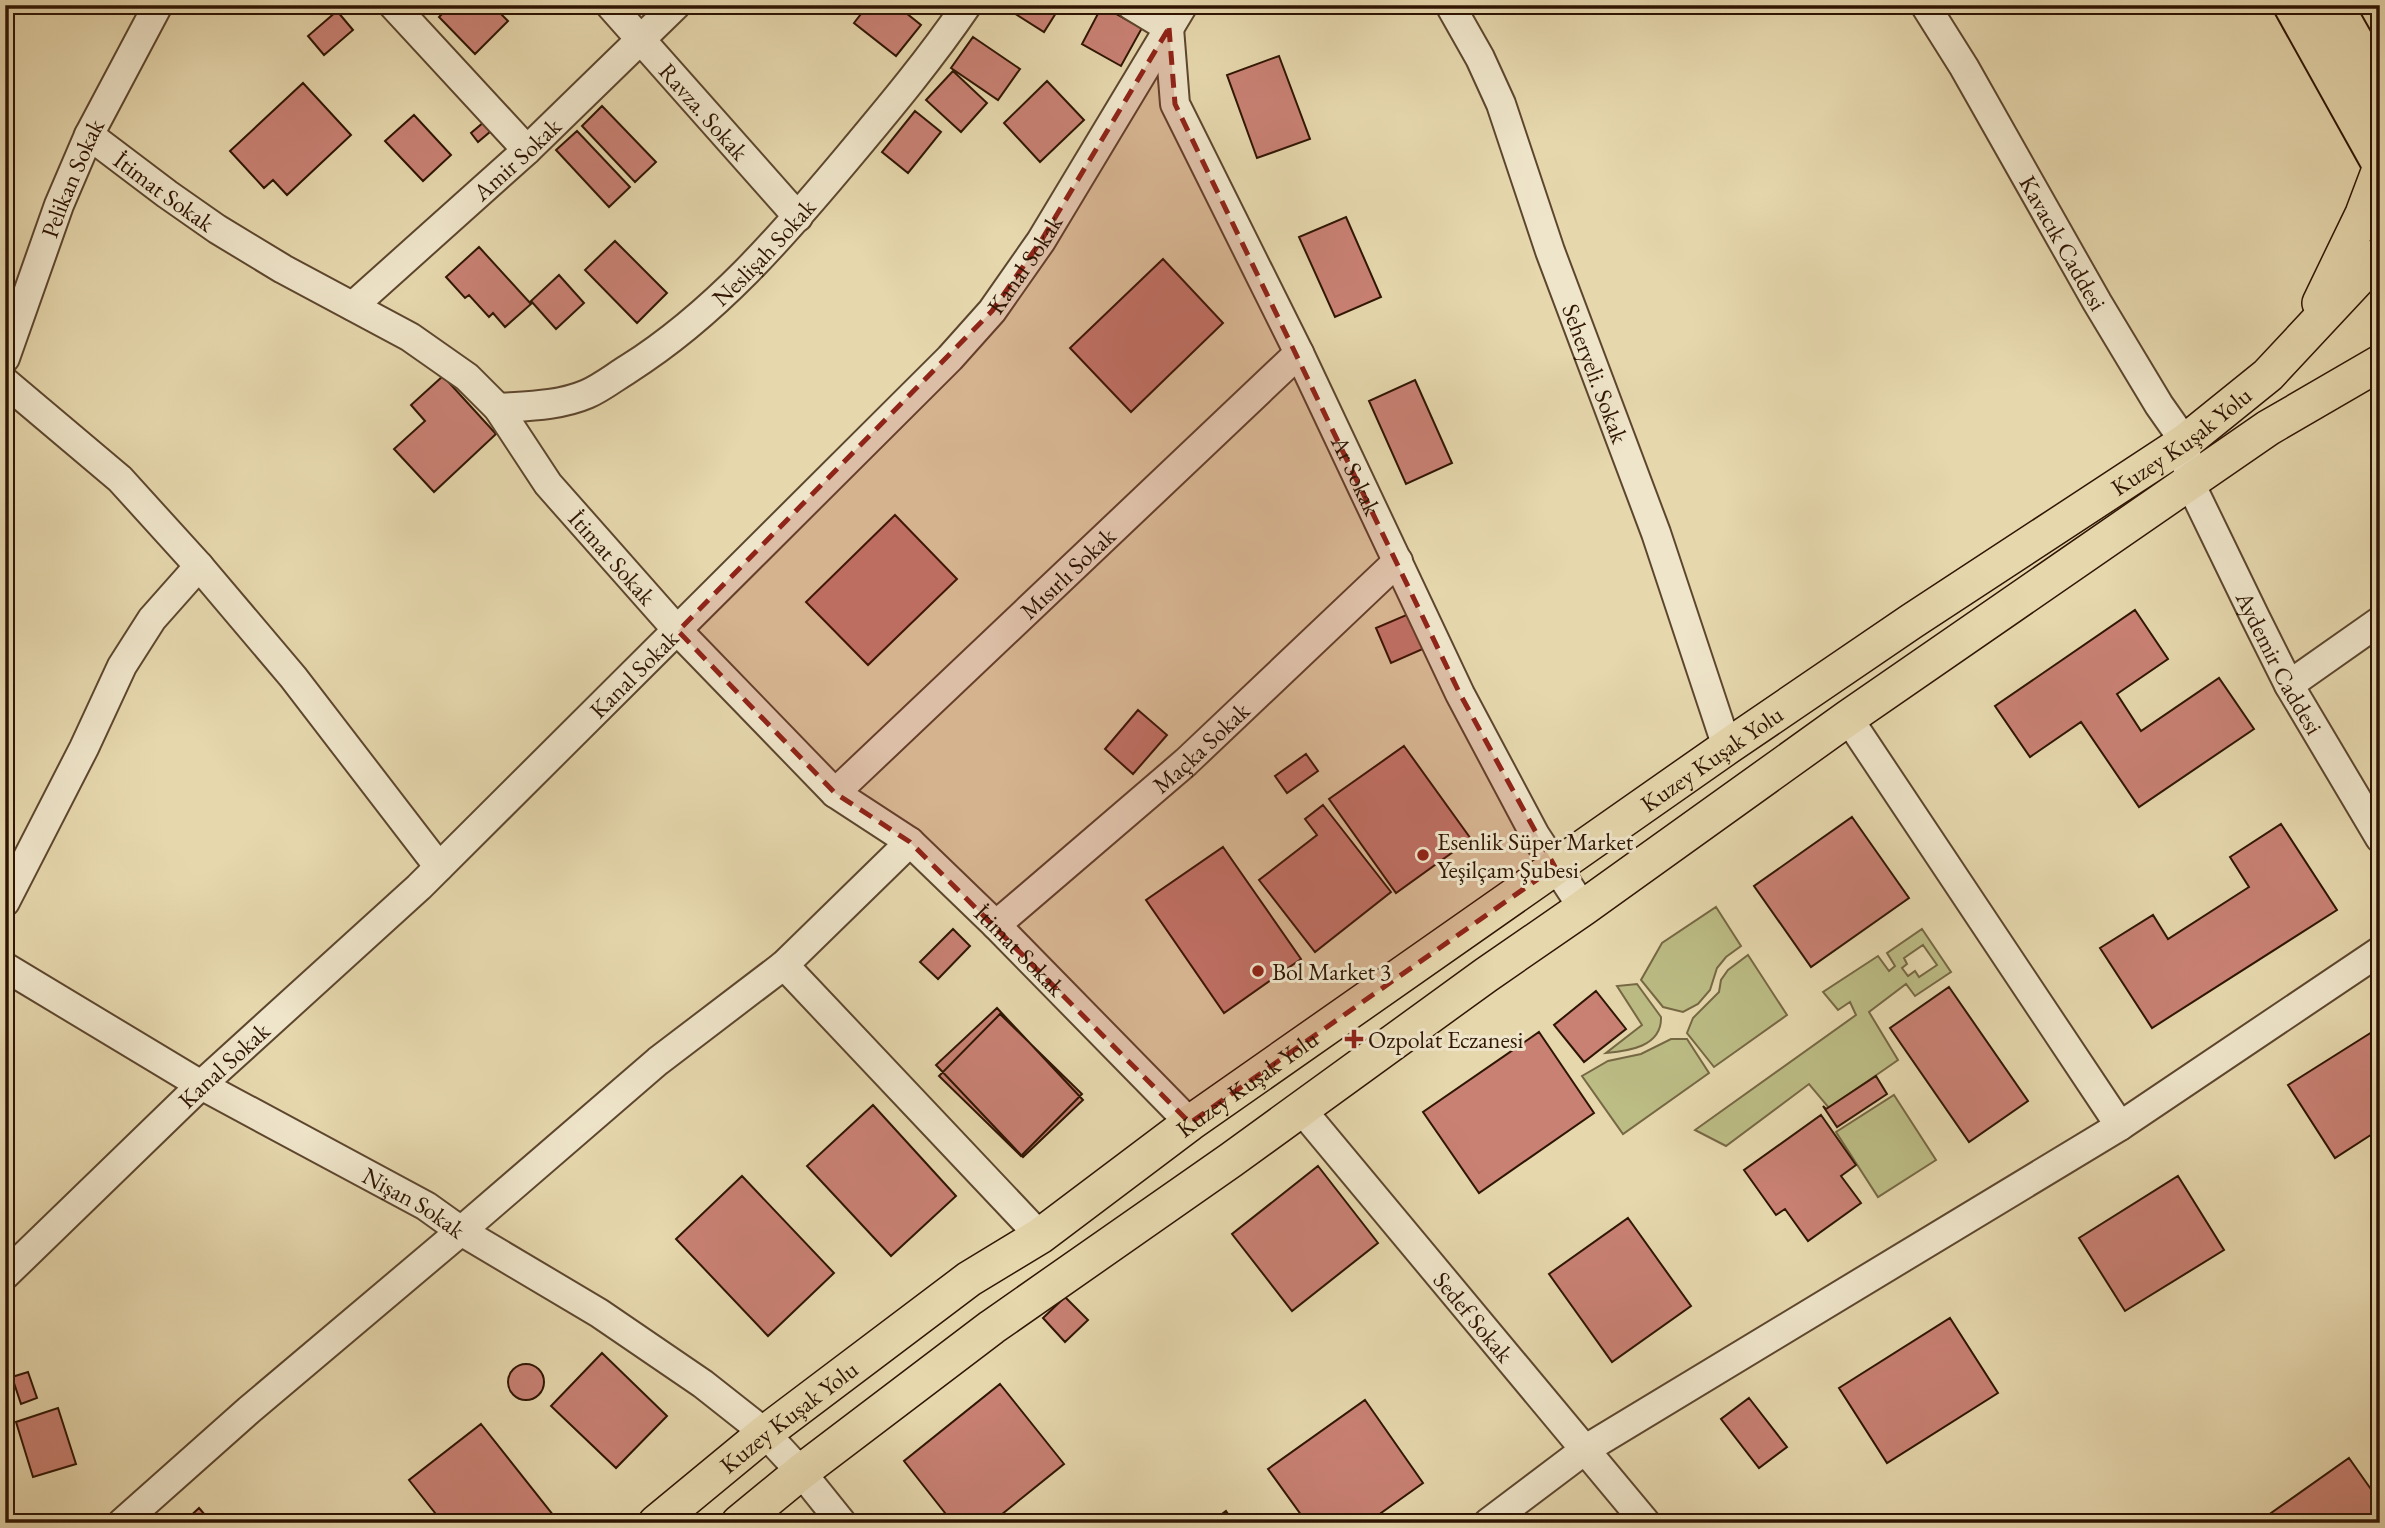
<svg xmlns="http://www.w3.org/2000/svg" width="2385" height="1528" font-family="'EB Garamond',serif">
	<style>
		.green { fill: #bcbc85; stroke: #766844; stroke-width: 2; fill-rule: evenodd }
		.building { fill: #c98174; stroke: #2f1503; stroke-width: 2 }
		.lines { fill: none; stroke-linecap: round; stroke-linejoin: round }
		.minor-casing { stroke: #5d462e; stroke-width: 32 }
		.major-casing { stroke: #2f1503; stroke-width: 38 }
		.highway-casing { stroke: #2f1503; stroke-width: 42 }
		.minor { stroke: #efe5ca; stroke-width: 28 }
		.major { stroke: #e6d7ad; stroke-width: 35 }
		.highway { stroke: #e6d7ad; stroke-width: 38 }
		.marked { fill: #8f2418; fill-opacity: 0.2; stroke: #8f2418; stroke-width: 5; stroke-dasharray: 14 9; stroke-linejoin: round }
		.poi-dot { fill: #8f2418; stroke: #efe5ca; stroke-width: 2.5 }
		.labels { text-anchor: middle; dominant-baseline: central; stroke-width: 6; stroke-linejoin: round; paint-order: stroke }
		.street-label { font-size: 24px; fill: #2f1503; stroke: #efe5ca }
		.poi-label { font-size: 24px; fill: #2f1503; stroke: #efe5ca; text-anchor: start }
	</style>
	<rect width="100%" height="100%" fill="#e6d7ad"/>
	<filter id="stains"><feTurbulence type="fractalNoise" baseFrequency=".00286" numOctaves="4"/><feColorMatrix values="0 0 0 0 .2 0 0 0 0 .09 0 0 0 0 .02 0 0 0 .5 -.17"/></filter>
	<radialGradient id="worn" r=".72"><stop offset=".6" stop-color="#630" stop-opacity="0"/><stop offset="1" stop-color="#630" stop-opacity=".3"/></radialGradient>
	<path class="green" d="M1716 907 1741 946 1726 957 1717 968 1710 990 1698 1004 1683 1012 1663 1007 1641 980 1662 943Z
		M1922 929 1951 972 1915 996 1906 984 1869 1012 1898 1060 1829 1108 1809 1084 1726 1146 1695 1130 1856 1015 1850 1002 1838 1010 1823 992 1878 956 1889 971 1895 966 1887 953ZM1923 945 1937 965 1919 977 1915 971 1908 976 1902 968 1907 964 1904 958Z
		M1748 955 1787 1015 1714 1067 1687 1033 1693 1018 1719 992 1721 980 1728 970Z
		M1637 984 1661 1017C1662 1047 1628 1051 1606 1053L1642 1025 1617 986Z
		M1671 1039H1687L1709 1073 1623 1134 1582 1076 1608 1061 1641 1054Z
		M1894 1095 1936 1160 1878 1197 1836 1132Z"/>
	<path class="building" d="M451 5H492L508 21 475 54 439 17Z
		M868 5H896L921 25 896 56 854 23Z
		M1012 5H1061L1044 32 1009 10Z
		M1102 6 1142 28 1121 66 1082 44Z
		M337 11 353 30 324 55 308 36Z
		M973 37 1020 69 998 100 951 68Z
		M1279 56 1310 139 1257 158 1227 75Z
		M953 71 987 103 961 132 926 100Z
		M1047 81 1084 120 1040 162 1004 123Z
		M303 83 351 135 287 195 273 180 264 188 230 151Z
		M602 106 656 162 635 182 582 126Z
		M915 111 941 132 908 173 882 152Z
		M414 115 451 155 423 181 385 141Z
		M484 122 491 131 478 142 471 133Z
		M577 131 630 187 609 207 556 150Z
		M1346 217 1381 297 1335 317 1299 237Z
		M615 241 667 293 637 323 585 270Z
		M479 247 531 304 505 327 493 313 489 317 469 295 465 298 446 277Z
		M1163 259 1223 323 1131 412 1070 348Z
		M559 275 584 303 556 329 531 301Z
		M443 376 496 434 434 492 394 449 425 421 411 405Z
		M1415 380 1452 463 1406 484 1369 401Z
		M895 515 957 579 868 665 806 602Z
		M2135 610 2168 659 2117 694 2141 731 2219 678 2254 729 2139 807 2081 722 2030 757 1995 706Z
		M1411 613 1425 648 1391 663 1376 628Z
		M1138 710 1167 735 1133 774 1105 749Z
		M1404 746 1471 839 1396 893 1329 799Z
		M1306 754 1318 771 1287 793 1275 776Z
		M1323 805 1391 892 1315 952 1259 880 1317 835 1305 819Z
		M1852 817 1909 898 1811 967 1754 886Z
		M2281 824 2337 910 2152 1028 2100 948 2153 915 2168 939 2249 887 2230 857Z
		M1223 847 1301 959 1224 1013 1146 900Z
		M953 929 970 946 938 979 920 962Z
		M1949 987 2028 1101 1969 1142 1890 1028Z
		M1596 991 1626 1029 1584 1062 1554 1025Z
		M997 1008 1083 1100 1023 1157 936 1065Z
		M1000 1014 1082 1094 1021 1156 939 1076Z
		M2380 1027V1129L2335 1158 2288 1085Z
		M1539 1032 1594 1113 1479 1193 1423 1112Z
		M1876 1076 1887 1094 1837 1127 1823 1106 1826 1109Z
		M873 1105 956 1196 891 1256 807 1166Z
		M1821 1115 1856 1165 1841 1176 1861 1203 1808 1241 1785 1209 1776 1215 1744 1170Z
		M1318 1166 1378 1243 1292 1311 1232 1234Z
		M742 1176 834 1273 768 1336 676 1239Z
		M2178 1176 2224 1250 2125 1311 2079 1238Z
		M1628 1218 1691 1306 1612 1362 1549 1274Z
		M1065 1297 1088 1320 1065 1342 1043 1318Z
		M1950 1318 1998 1393 1887 1463 1839 1388Z
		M602 1353 667 1416 616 1468 551 1406Z
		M508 1382a18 18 0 1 1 36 0a18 18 0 1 1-36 0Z
		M28 1372 37 1398 21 1404 12 1377Z
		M1000 1384 1064 1464 991 1523H953L904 1461Z
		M1749 1398 1787 1447 1759 1468 1721 1419Z
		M1365 1400 1423 1483 1367 1523H1307L1268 1469Z
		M58 1408 76 1464 33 1477 16 1422Z
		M481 1424 557 1520 554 1523H443L409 1480Z
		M2349 1458 2380 1502V1523H2257Z
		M199 1508 212 1523H183Z
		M1226 1511 1234 1523H1210Z"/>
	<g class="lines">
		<defs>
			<g id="minor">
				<path d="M393 5 527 150"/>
				<path id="s1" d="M610 5 798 217"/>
				<path id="s2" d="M1131 5 1169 28 1175 104 1299 353 1460 694 1535 835 1583 908"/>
				<path id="s3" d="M1450 5 1480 58 1501 104 1550 251 1656 533 1727 747"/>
				<path id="s4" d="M1925 5 1964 67 2097 302 2159 405 2185 442 2189 481 2255 617 2289 685 2380 838"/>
				<path id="s5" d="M89 135 167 194 217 229 283 269 410 337 467 377 498 408 548 484 678 631 835 793 910 842 996 925 1190 1123"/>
				<path id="s6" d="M353 306 527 150 676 5"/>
				<path id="s7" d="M5 358 59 205 89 135 158 5"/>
				<path d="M5 382 120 479 199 566 293 677 439 867"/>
				<path id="s8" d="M498 408C528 406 559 406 587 394 601 388 615 377 628 369 715 314 783 235 849 156 890 107 931 58 967 5"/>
				<path d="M2289 685 2380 621"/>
				<path d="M1848 718 2120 1126"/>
				<path id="s9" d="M835 793 1299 353"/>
				<path d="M5 902 84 748 122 666 152 619 199 566"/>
				<path id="s10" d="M996 925 1186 762 1398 561"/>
				<path d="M784 965 1040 1236"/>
				<path id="s11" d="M5 967 201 1085 426 1206 461 1231 599 1313 703 1384 765 1433 801 1472 842 1523"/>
				<path id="s12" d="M1301 1109 1646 1523"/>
				<path id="s13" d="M5 1275 201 1085 419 887 950 358 992 311 1041 241 1183 5"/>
				<path d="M122 1523 249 1410 461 1231 658 1061 784 965 910 842"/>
				<path d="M1488 1523 1586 1449 2120 1126 2380 951"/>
			</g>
			<g id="major">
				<path d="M2320 303 2363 214 2380 169"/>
				<path id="s14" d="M656 1523 765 1433 969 1279 1040 1236 1190 1123 1727 747 1912 621 2185 442 2268 375 2380 255"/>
				<path d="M739 1523 801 1472 992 1327 1231 1160 1486 975 1583 908 1848 718 2268 428 2380 363"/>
			</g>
			<path id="highway" d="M2293 5 2380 161
				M2333 5 2380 88"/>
		</defs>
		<use href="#minor" class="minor-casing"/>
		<use href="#major" class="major-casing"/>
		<use href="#highway" class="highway-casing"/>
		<use href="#minor" class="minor"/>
		<use href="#major" class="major"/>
		<use href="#highway" class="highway"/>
	</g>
	<path class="marked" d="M1169 28 1175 104 1460 694 1555 867 1190 1123 910 842 835 793 678 631 992 311 1041 241Z"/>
	<g class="poi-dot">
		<circle cx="1423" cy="855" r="7"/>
		<circle cx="1258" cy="971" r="7"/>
		<path d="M1350.5 1028.5h7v7h7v7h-7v7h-7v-7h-7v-7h7z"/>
	</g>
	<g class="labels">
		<g class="street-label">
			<text stroke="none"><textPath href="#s1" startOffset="142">Ravza. Sokak</textPath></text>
			<text stroke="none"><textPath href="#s6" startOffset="220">Amir Sokak</textPath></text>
			<text stroke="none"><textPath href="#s7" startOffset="192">Pelikan Sokak</textPath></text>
			<text stroke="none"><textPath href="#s5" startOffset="94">İtimat Sokak</textPath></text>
			<text stroke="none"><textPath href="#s4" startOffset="275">Kavacık Caddesi</textPath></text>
			<text stroke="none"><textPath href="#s8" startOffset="318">Neslişah Sokak</textPath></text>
			<text stroke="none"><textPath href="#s13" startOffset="1437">Kanal Sokak</textPath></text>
			<text stroke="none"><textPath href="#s3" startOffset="397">Seheryeli. Sokak</textPath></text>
			<text stroke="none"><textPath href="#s14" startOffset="1871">Kuzey Kuşak Yolu</textPath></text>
			<text stroke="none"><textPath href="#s2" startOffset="534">Ar Sokak</textPath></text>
			<text stroke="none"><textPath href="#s5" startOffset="682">İtimat Sokak</textPath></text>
			<text stroke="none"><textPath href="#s9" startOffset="320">Mısırlı Sokak</textPath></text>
			<text stroke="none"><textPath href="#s4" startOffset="751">Aydemir Caddesi</textPath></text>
			<text stroke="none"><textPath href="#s13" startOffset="870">Kanal Sokak</textPath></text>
			<text stroke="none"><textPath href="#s10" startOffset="271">Maçka Sokak</textPath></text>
			<text stroke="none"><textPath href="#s14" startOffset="1304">Kuzey Kuşak Yolu</textPath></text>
			<text stroke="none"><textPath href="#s5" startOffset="1250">İtimat Sokak</textPath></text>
			<text stroke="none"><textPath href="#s13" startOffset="303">Kanal Sokak</textPath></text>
			<text stroke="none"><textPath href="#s14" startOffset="737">Kuzey Kuşak Yolu</textPath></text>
			<text stroke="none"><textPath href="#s11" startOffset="472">Nişan Sokak</textPath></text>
			<text stroke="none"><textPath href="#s12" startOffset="270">Sedef Sokak</textPath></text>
			<text stroke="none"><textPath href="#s14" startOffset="170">Kuzey Kuşak Yolu</textPath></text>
		</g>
		<g class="poi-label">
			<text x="1437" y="841">Esenlik Süper Market<tspan x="1437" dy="28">Yeşilçam Şubesi</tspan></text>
			<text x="1272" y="971">Bol Market 3</text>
			<text x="1368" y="1039">Ozpolat Eczanesi</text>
		</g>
	</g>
	<rect width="2385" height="1528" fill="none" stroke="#e6d7ad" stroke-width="28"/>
	<rect x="7" y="7" width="2371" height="1514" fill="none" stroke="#2f1503" stroke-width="3.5"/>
	<rect x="14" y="14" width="2357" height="1500" fill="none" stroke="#2f1503" stroke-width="2"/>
	<rect width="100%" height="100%" filter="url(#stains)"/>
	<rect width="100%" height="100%" fill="url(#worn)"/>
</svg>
